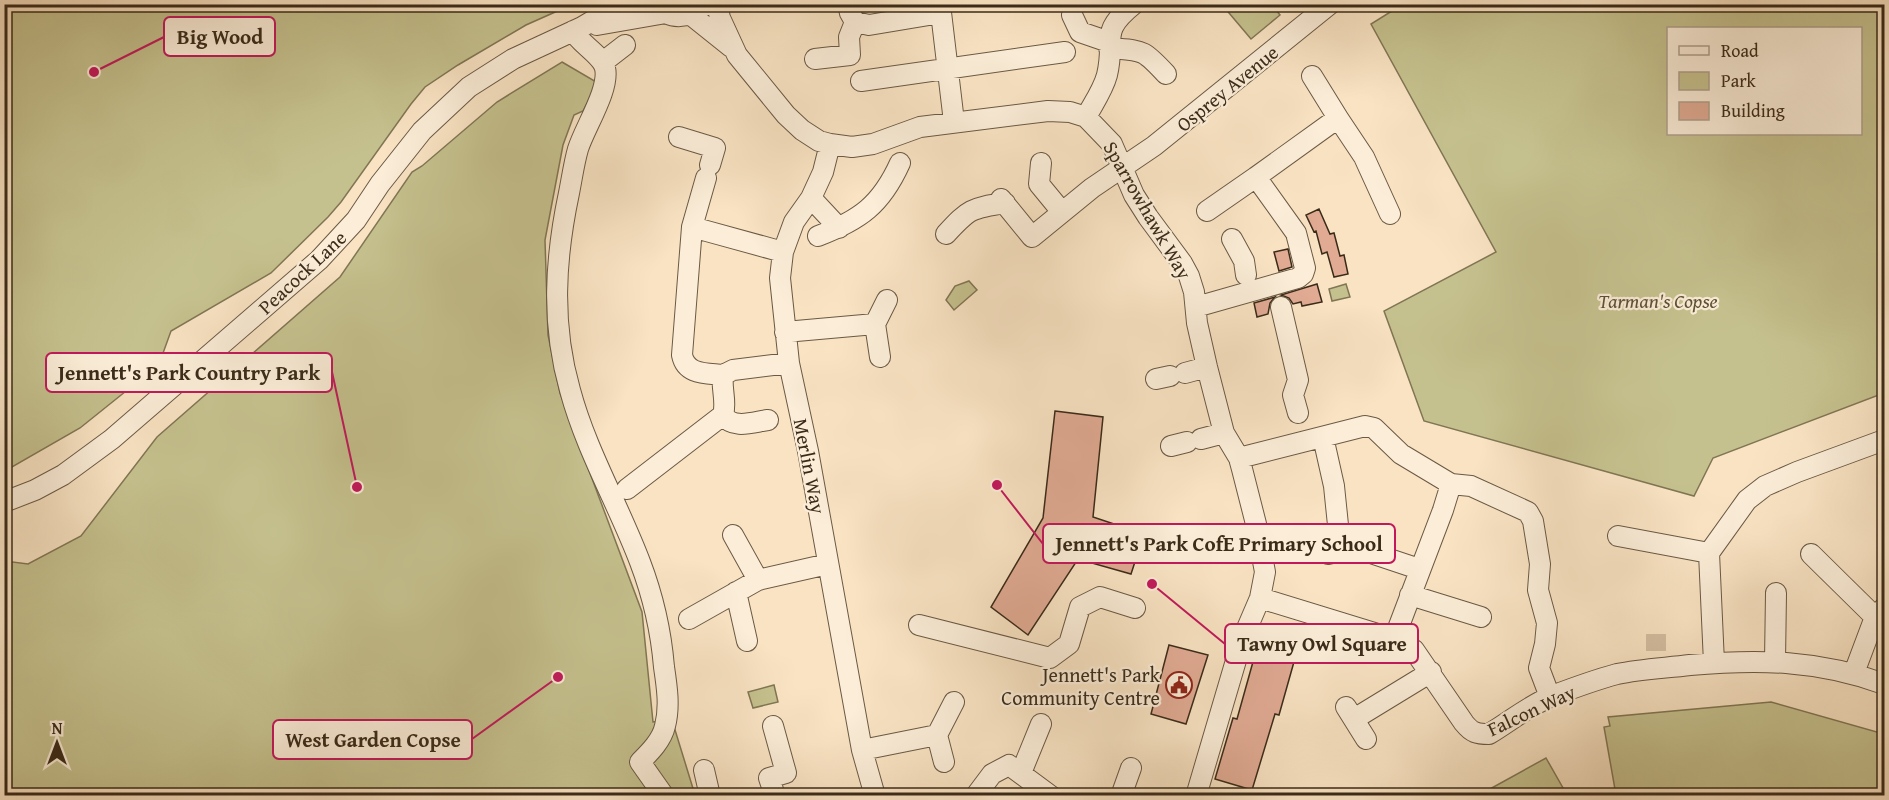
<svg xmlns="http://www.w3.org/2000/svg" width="1889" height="800" font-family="'Gentium Book Plus',serif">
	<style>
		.green { fill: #c5c18e; stroke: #807654; stroke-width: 1.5; fill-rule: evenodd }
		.building { fill: #e0aa93; stroke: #3a2b19; stroke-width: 1.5 }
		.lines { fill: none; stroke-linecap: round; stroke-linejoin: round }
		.minor-tunnel { stroke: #d3bea1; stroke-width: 20; stroke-dasharray: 20 10; stroke-linecap: butt }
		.minor-casing { stroke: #6a5944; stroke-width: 22 }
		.minor { stroke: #fbedd8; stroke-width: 20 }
		.labels { text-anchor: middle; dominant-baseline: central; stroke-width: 4.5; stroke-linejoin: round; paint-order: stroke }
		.street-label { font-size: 20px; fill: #3a2b19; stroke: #fbedd8 }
		.park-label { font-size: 20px; font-style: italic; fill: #5d5036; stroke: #fbedd8 }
		.poi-label { font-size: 20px; fill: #3a2b19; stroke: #fbedd8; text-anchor: end }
		.leader { fill: none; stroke: #c2185b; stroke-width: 2 }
		.callout-dot { fill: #c2185b; stroke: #fbedd8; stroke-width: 2 }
		.callout { fill: #fbedd8; stroke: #c2185b; stroke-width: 2 }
		.callout-label { font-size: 21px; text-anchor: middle; font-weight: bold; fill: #3a2b19 }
	</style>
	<rect width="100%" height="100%" fill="#f9e3c3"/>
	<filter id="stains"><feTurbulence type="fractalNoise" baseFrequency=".00333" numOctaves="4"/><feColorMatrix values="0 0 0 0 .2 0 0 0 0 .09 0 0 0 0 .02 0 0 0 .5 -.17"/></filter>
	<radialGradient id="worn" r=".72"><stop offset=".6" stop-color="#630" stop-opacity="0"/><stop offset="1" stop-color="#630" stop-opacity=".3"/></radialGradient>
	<path class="green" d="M1225 4 1272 5 1280 15 1251 39 1224 7Z
		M1403 4 1884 5V393L1713 458 1694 496 1424 421 1384 311 1496 252 1371 24ZM1668 28H1860V134H1668Z
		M4 5 5 4 571 5 526 25 458 65 425 87 411 104 341 202 328 217 271 273 171 331 162 356 151 371 80 428 5 471Z
		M562 62 598 83 583 111 574 115 563 145 545 240 548 335 560 393 642 612 653 722 672 720 695 795 5 796V561L28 564 81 536 157 437 340 277 412 172 422 166 497 102Z
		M969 281 977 290 954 310 946 300 955 286Z
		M1346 284 1350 297 1332 301 1329 289Z
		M774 685 778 702 753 708 748 692Z
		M1771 702 1884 734V795H1616L1604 727 1610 726 1608 717Z
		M1546 758 1567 795H1479Z"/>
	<path class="building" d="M1319 209 1330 234 1334 233 1340 256 1344 255 1348 274 1334 277 1327 252 1322 254 1316 231 1314 232 1306 215Z
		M1288 249 1292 267 1279 271 1274 252Z
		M1317 284 1322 302 1302 306 1301 302 1293 304 1289 298 1281 295Z
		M1275 297 1270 303 1268 314 1257 317 1254 303Z
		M1055 411 1103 417 1093 517 1144 534 1131 574 1078 559 1028 635 991 607 1043 518Z
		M1263 626 1301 637 1279 715 1275 714 1252 790 1215 779 1233 718 1237 719Z
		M1169 645 1208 655 1186 724 1151 714Z"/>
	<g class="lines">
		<path class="minor-tunnel" d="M1656 634V651"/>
		<defs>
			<path id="minor" d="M717 4 720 18 737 55 786 115 802 130 819 141 830 144 852 147 873 144 920 127 1048 111 1070 112 1086 117 1112 144 1134 195 1148 217 1182 263 1189 276 1194 292 1197 323 1207 367 1224 433 1239 458 1242 469 1256 524 1265 572 1260 598 1242 640 1196 796
				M848 4 850 13 855 22 869 25 941 13
				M940 4 954 122
				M655 5C670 21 690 19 706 4
				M691 15 731 47
				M1072 15 1080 32 1109 42
				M597 25 666 13
				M573 31C579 43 602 55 605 68 610 89 585 127 578 149 574 163 572 178 569 193 555 259 551 324 570 390 586 450 618 504 640 562 653 596 661 631 664 667 667 687 670 707 665 726 662 740 650 752 640 762L664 796
				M1109 48C1143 51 1142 48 1166 74
				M815 59 850 55 849 37 855 22
				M603 62 625 45
				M1312 76 1338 118
				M861 81 1065 52
				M1086 117C1093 104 1103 90 1107 75 1116 38 1098 33 1134 4
				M679 137 715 148 710 165
				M830 144 823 172 811 198 794 222 783 252 780 278 789 363 808 451 862 750 875 796
				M1041 163 1039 184 1062 212
				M706 178 692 227 682 355C686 375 706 373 723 375
				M811 198 839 228
				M1001 199 1032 237 1092 188 1154 146 1330 4
				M1207 211 1256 177
				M692 227 783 252
				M946 234C969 209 971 208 1005 203
				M818 236C860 220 881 205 900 163
				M1232 239 1244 261 1246 275
				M1196 307 1298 278 1303 274 1305 268 1296 233 1256 177 1338 118 1364 157 1390 214
				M1281 307 1298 380 1293 395 1298 413
				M875 324 880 357
				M785 332 875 324 887 300
				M1185 373 1207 367
				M1156 379 1170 376
				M723 415C733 430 753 422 768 420
				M1323 437 1334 486 1338 525
				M1201 439 1224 433
				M1171 446 1187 442
				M1239 458 1365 426 1374 428 1401 454 1451 484 1471 486 1528 512 1533 521 1540 564 1538 590 1547 623 1545 644 1539 668 1550 697
				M627 489 723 415C727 402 721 389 723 375L733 370 789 363
				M4 502 35 490 63 475 112 439 319 260 356 220 380 184 422 131 469 87 513 59 582 27 621 4
				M733 535 758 580
				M1618 536 1709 553
				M1328 554 1356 548 1419 569
				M1811 554 1875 617
				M736 592 747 641
				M1410 595 1481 617
				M1260 598 1394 639 1414 650 1464 723C1472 733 1477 734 1489 734 1509 722 1530 705 1552 696 1573 688 1595 680 1617 674 1641 669 1666 668 1690 665 1759 659 1819 660 1884 684
				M689 619 758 580 828 564
				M919 625 1050 658 1069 644 1080 607 1100 597 1135 608
				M1317 638 1324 618
				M1394 639 1443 510 1451 484
				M1775 661 1776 593
				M1714 663 1709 553 1747 500 1765 486 1797 472 1884 440
				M1854 673 1875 617 1884 608
				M1346 707 1366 739
				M1354 719 1431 672
				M773 726 786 773 769 778 775 796
				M862 750 937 735
				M944 762 937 735 954 702
				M704 770 710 796
				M1021 773 1041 724
				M977 794 992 774 1009 765 1051 796
				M1121 796 1131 768"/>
		</defs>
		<use href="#minor" class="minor-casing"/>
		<use href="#minor" class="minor"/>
	</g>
	<defs>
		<symbol id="civic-ring" viewBox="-11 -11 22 22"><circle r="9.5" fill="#fbedd8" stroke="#8f2418" stroke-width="1.5"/><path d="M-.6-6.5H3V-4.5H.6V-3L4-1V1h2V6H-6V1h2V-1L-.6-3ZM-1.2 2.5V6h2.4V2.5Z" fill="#8f2418"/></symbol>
	</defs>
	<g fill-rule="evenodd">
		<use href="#civic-ring" x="1164" y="670" width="30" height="30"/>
	</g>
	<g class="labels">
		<g class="street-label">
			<text transform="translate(1227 88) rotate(-39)">Osprey Avenue</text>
			<text transform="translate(1148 210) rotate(60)">Sparrowhawk Way</text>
			<text transform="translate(302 272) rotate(-43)">Peacock Lane</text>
			<text transform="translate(810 466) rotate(79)">Merlin Way</text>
			<text transform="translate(1531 710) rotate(-25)">Falcon Way</text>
		</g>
		<g class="park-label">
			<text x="1658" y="300">Tarman's Copse</text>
		</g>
		<g class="poi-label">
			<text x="1160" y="674">Jennett's Park<tspan x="1160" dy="23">Community Centre</tspan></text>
		</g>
	</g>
	<path class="leader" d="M94 72L164 37M357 487L332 372M997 485L1043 544M1152 584L1225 644M558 677L472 739"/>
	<g class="callout-dot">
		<circle cx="94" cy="72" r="6"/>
		<circle cx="357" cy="487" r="6"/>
		<circle cx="997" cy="485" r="6"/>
		<circle cx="1152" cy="584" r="6"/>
		<circle cx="558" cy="677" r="6"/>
	</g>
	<g class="callout">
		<rect x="164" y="17" width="111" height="39" rx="6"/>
		<rect x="46" y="353" width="286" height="39" rx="6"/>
		<rect x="1043" y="524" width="352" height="39" rx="6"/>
		<rect x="1225" y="624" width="193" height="39" rx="6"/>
		<rect x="273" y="720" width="199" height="39" rx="6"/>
	</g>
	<g class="callout-label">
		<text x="220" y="44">Big Wood</text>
		<text x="189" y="380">Jennett's Park Country Park</text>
		<text x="1219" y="551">Jennett's Park CofE Primary School</text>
		<text x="1322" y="651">Tawny Owl Square</text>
		<text x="373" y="747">West Garden Copse</text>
	</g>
	<rect width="1889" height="800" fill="none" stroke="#f9e3c3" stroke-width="24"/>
	<rect x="6" y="6" width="1877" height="788" fill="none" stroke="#3a2b19" stroke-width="3"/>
	<rect x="12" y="12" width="1865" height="776" fill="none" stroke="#3a2b19" stroke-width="1.5"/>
	<rect x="1667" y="27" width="195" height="108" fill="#fbedd8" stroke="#ae9f8c" stroke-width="1.5"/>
	<rect x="1679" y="46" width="30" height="9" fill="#fbedd8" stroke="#ae9f8c" stroke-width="1.5"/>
	<text x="1721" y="57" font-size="18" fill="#3a2b19">Road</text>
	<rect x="1679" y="72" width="30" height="18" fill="#c5c18e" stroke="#ae9f8c" stroke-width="1.5"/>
	<text x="1721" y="87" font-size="18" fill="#3a2b19">Park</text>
	<rect x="1679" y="102" width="30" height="18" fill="#e0aa93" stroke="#ae9f8c" stroke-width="1.5"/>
	<text x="1721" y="117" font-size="18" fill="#3a2b19">Building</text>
	<g transform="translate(57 743)" stroke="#fbedd8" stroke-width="4.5" paint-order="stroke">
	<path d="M0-4.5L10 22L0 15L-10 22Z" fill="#3a2b19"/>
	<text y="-9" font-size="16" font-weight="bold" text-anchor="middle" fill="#3a2b19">N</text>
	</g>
	<rect width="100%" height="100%" filter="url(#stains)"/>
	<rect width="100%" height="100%" fill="url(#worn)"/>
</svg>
